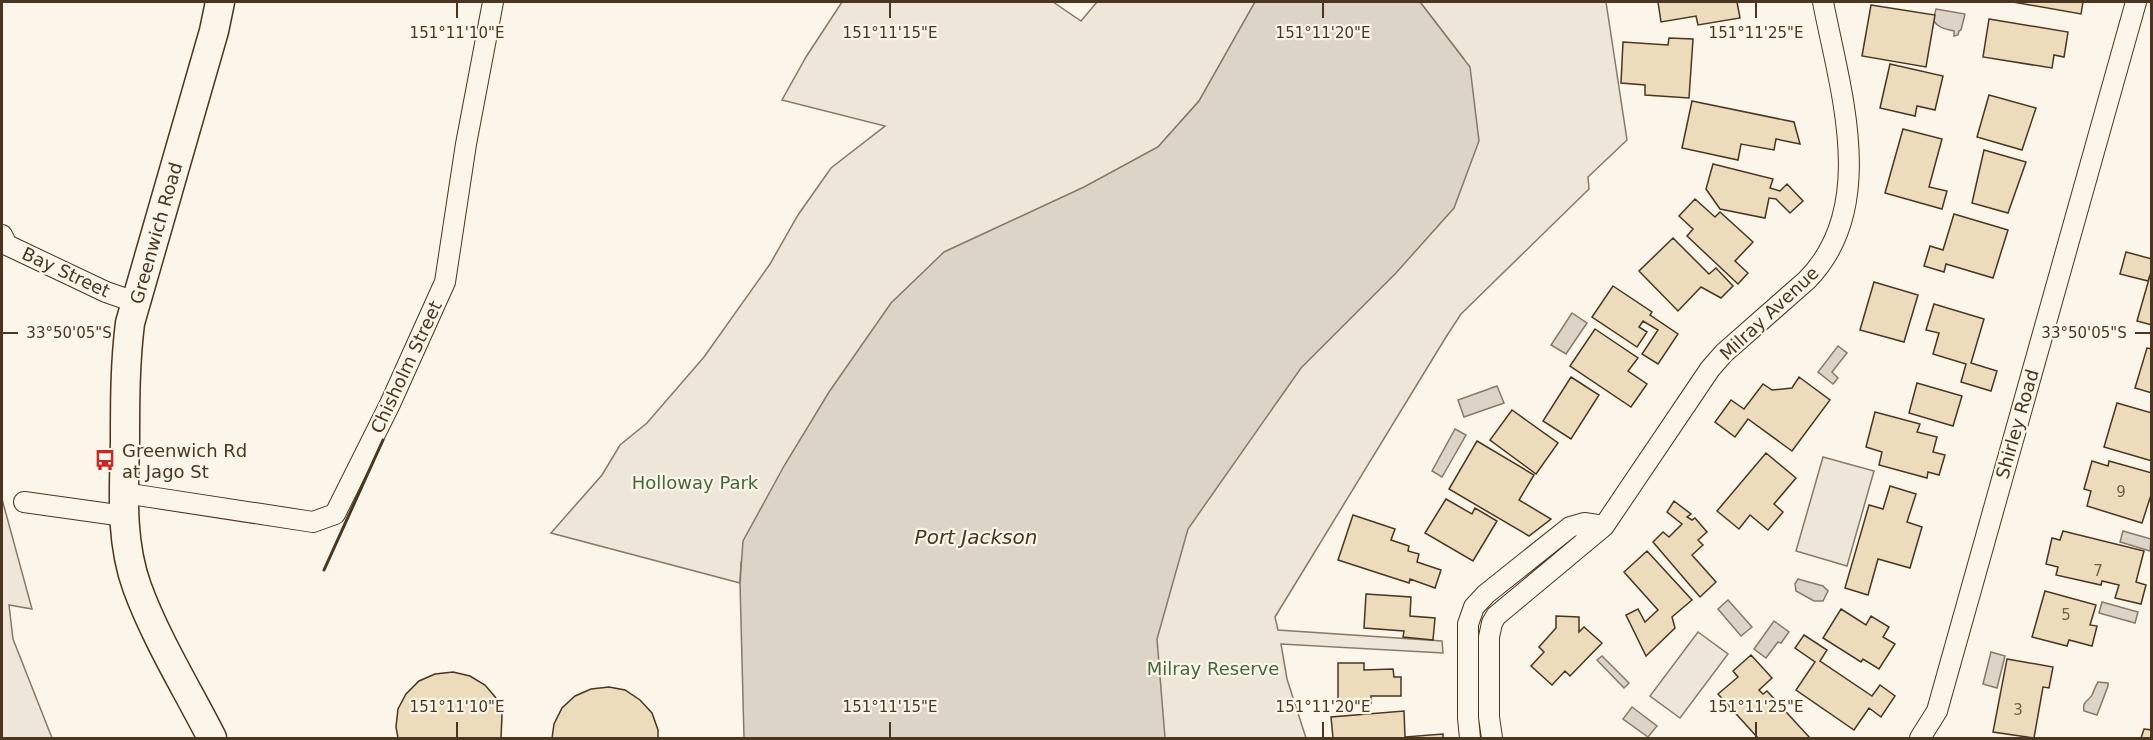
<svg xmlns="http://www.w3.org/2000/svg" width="2153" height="740" font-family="'DejaVu Sans',sans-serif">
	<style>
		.green { fill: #ede6d9; stroke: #887966; stroke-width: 1.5 }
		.water { fill: #dcd4c6; stroke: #887966; stroke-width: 1.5 }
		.building { fill: #ecdcbc; stroke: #4a3520; stroke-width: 1.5 }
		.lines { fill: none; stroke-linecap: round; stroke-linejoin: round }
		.street-casing { stroke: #4a3520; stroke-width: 22 }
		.secondary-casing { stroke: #4a3520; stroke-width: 31 }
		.street { stroke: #fbf6e9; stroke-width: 20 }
		.secondary { stroke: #fbf6e9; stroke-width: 28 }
		.wall { stroke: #4a3520; stroke-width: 3 }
		.ticks { fill: none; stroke: #4a3520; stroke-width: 2 }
		.labels { text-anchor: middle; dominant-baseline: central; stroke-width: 4.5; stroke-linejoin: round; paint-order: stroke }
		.number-label { font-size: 15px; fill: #725f47 }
		.street-label { font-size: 18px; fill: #4a3520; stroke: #fbf6e9 }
		.poi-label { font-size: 18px; fill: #4a3520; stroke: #fbf6e9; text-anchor: start }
		.park-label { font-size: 18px; fill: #436837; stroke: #fbf6e9 }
		.water-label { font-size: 20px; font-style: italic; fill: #4a3520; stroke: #fbf6e9 }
		.ticks-label { font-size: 15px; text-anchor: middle; fill: #4a3520; stroke: #fbf6e9; stroke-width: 4.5; stroke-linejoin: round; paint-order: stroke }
	</style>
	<rect width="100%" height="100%" fill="#fbf6e9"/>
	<path class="green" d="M842 2H1053L1081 21 1097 2H1255L1199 101 1158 147 1085 187 741 562 740 583 551 533 602 475 620 445 647 423 704 357 770 264 798 215 831 168 885 126 782 100 806 57Z
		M1420 2H1606L1627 140 1588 177 1589 189 1461 314 1446 337 1275 617 1278 630 1442 641 1443 653 1281 644 1287 679 1306 738H1140V668L1193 483 1464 59Z
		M1823 457 1874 471 1847 566 1796 551Z
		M2 499 32 609 9 605 13 639 52 738H2Z
		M1698 632 1728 654 1680 718 1650 696Z"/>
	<path class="water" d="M1255 2H1420L1470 67 1479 141 1454 208 1396 273 1301 368 1188 529 1157 639 1165 738H744L740 583 743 541 784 466 829 392 891 303 944 252 1084 187 1158 147 1199 101Z
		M1936 9 1965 14 1961 30 1959 31 1958 35 1954 36V31C1945 29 1938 28 1933 20Z
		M1572 313 1587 323 1566 354 1551 345Z
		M1838 346 1847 353 1832 372 1838 378 1833 384 1818 372Z
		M1497 386 1504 403 1464 417 1458 400Z
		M1455 429 1466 435 1442 477 1432 471Z
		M2123 531 2151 539 2150 551 2120 542Z
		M1798 579 1823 586 1828 591 1823 601H1814L1796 591 1795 584Z
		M1728 600 1752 627 1741 636 1718 609Z
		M2102 602 2138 612 2135 623 2099 613Z
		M1774 621 1789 632 1781 643 1778 642 1766 658 1754 649Z
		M1991 652 2005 656 1997 688 1983 684Z
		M1602 656 1629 683 1624 688 1597 660Z
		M2098 682 2108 683V686L2097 715 2084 711C2082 701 2088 702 2092 695 2094 690 2095 687 2098 682Z
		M1632 707 1657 726 1648 737 1623 719Z"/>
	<path class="building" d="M1658 2H1737L1740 18 1698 25 1696 16 1661 22Z
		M2013 2H2083L2081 14Z
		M1871 5 1935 15 1926 67 1862 56Z
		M1989 19 2068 32 2064 57 2054 55 2052 68 1983 57Z
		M1669 38 1693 39 1689 98 1645 95V85L1621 83 1623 42 1668 45Z
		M1890 64 1943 76 1935 110 1917 106 1915 116 1880 108Z
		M1989 95 2036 108 2022 150 1977 137Z
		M1692 101 1794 122 1800 144 1776 139 1774 150 1741 144 1738 160 1682 148Z
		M1903 129 1942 139 1929 187 1947 191 1942 209 1885 193Z
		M1984 150 2026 162 2008 213 1972 203Z
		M1713 164 1773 179 1770 188 1780 191 1787 184 1803 201 1790 213 1776 199 1769 198 1765 218 1720 209 1706 189Z
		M1695 199 1715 217 1720 212 1753 242 1735 261 1748 273 1738 284 1687 236 1693 229 1679 216Z
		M1954 214 2008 230 1993 278 1946 264 1944 272 1924 266 1930 246 1943 250Z
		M1673 238 1709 274 1716 268 1733 286 1721 298 1701 287 1678 311 1639 271Z
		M2126 252 2152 259 2151 272 2148 281 2120 274Z
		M2151 272H2152V325L2137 321Z
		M1874 282 1918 295 1904 342 1860 330Z
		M1613 286 1652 312 1650 315 1678 334 1658 364 1642 354 1658 330 1643 321 1639 327 1647 332 1637 347 1592 317Z
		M1934 304 1984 319 1971 363 1997 371 1991 391 1961 382 1966 364 1933 354 1939 333 1926 330Z
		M1595 329 1638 358 1628 371 1647 384 1631 407 1570 366Z
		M2147 348 2152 349V393L2135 388Z
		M1571 377 1599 395 1571 439 1543 421Z
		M1799 377 1830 400 1792 451 1748 419 1735 437 1715 422 1731 400 1744 409 1763 384 1772 390 1792 388Z
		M1917 383 1962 396 1953 426 1909 413Z
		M2117 403 2152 413V461L2104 447Z
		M1512 410 1558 443 1536 474 1490 440Z
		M1875 412 1920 424 1917 432 1937 437 1933 452 1945 455 1939 475 1928 472 1927 478 1879 465 1882 452 1866 447Z
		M1477 441 1534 475 1519 500 1551 519 1529 536 1449 489Z
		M1766 453 1796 478 1774 504 1783 512 1768 530 1750 515 1739 529 1717 511Z
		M2092 461 2108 466 2109 461 2152 473V492L2142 523 2087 506 2091 491 2084 489Z
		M1890 486 1916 494 1907 522 1922 527 1910 568 1878 559 1868 595 1845 588 1869 505 1883 509Z
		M1446 499 1472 514 1475 508 1497 521 1473 561 1425 533Z
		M1674 501 1691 514 1687 517 1692 520 1695 518 1707 532 1698 540 1703 545 1692 555 1716 582 1700 597 1653 542 1663 532 1669 537 1682 524 1667 512Z
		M1353 515 1395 529 1391 540 1409 546 1408 551 1419 554 1417 562 1441 570 1435 588 1410 579 1409 583 1338 560Z
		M2063 531 2144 551 2136 582 2146 585 2141 604 2115 598 2119 585 2102 581 2101 585 2056 575 2058 567 2046 564 2052 538 2060 540Z
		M1647 551 1692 600 1672 617 1675 628 1646 656 1626 615 1638 609 1645 622 1658 610 1624 572Z
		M2045 591 2096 605 2090 625 2097 626 2092 646 2069 640 2067 646 2032 637Z
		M1366 594 1411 597 1410 616 1435 618 1433 640 1403 637 1404 631 1364 628Z
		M1841 609 1866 625 1871 616 1889 627 1883 637 1895 644 1879 669 1863 659 1861 662 1823 638Z
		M1556 616 1579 617V632L1584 627 1602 643 1570 676 1565 671 1552 685 1531 666 1544 652 1539 647 1556 628Z
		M1804 635 1827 650 1820 661 1872 696 1880 685 1895 696 1881 717 1869 708 1854 730 1796 690 1815 662 1795 648Z
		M1751 655 1772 678 1759 690 1763 694 1767 691 1810 738H1758L1718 694 1738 677 1733 671Z
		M2007 659 2053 667 2049 688 2043 687 2034 738 1993 732Z
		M1338 663H1364V670L1393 669 1394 677H1401V696H1371V703H1338Z
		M453 672 470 676 485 685 496 698 502 715 501 738H398L396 727 398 709 406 694 419 681 435 674Z
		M609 687 625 690 640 700 652 713 658 730V738H552L554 724 562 708 575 696 591 689Z
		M1404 711 1405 737 1443 734V738H1333L1331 717Z
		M2144 729 2152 730V738H2141Z"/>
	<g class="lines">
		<defs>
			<path id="street" d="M2 235 7 245 106 292 135 302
				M124 493 313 522 335 514 390 404 445 282 466 144 493 2
				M24 502 124 516
				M1470 738 1468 718V624L1474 607 1486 594 1570 527 1584 523 1604 526
				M1492 738 1489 717V637L1492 623 1496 616 1604 526 1710 369 1724 353 1807 280C1879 207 1840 90 1823 2
				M1920 738 1937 711 2136 2"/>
			<path id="secondary" d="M212 738C187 689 156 639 137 587 120 540 124 490 125 442 125 402 125 363 130 323L214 31 220 2"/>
		</defs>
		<use href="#street" class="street-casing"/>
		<use href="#secondary" class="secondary-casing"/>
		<use href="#street" class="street"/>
		<use href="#secondary" class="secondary"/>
		<path class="wall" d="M324 570 383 440"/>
	</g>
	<path class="ticks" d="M457 3V18M890 3V18M1323 3V18M1756 3V18M3 333H18M2135 333H2150M457 722V737M890 722V737M1323 722V737M1756 722V737"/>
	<defs>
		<symbol id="bus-bare" viewBox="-9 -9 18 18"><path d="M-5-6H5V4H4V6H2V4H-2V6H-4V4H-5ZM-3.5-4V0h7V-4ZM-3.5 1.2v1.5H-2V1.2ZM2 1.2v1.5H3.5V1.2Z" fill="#c62828" stroke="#fbf6e9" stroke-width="2.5" paint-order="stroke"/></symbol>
	</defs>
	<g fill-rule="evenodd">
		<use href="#bus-bare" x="90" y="445" width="30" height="30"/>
	</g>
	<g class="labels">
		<g class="number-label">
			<text x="2121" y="492">9</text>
			<text x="2098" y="571">7</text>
			<text x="2066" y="615">5</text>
			<text x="2018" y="710">3</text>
		</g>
		<g class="street-label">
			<text transform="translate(156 233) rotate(-74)">Greenwich Road</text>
			<text transform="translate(66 272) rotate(25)">Bay Street</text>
			<text transform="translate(1769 313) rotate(-43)">Milray Avenue</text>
			<text transform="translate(406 367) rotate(-65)">Chisholm Street</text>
			<text transform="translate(2017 424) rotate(-74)">Shirley Road</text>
		</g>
		<g class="poi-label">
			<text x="122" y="450">Greenwich Rd<tspan x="122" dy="21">at Jago St</tspan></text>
		</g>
		<g class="park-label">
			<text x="695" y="482">Holloway Park</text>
			<text x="1213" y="668">Milray Reserve</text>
		</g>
		<g class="water-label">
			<text x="976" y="537">Port Jackson</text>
		</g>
	</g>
	<g class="ticks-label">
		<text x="457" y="38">151°11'10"E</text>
		<text x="890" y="38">151°11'15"E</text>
		<text x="1323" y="38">151°11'20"E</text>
		<text x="1756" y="38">151°11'25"E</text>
		<text x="69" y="338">33°50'05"S</text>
		<text x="2084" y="338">33°50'05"S</text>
		<text x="457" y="712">151°11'10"E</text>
		<text x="890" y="712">151°11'15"E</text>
		<text x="1323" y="712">151°11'20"E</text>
		<text x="1756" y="712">151°11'25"E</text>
	</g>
	<rect width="2153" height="740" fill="none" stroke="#4a3520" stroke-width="6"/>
</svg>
